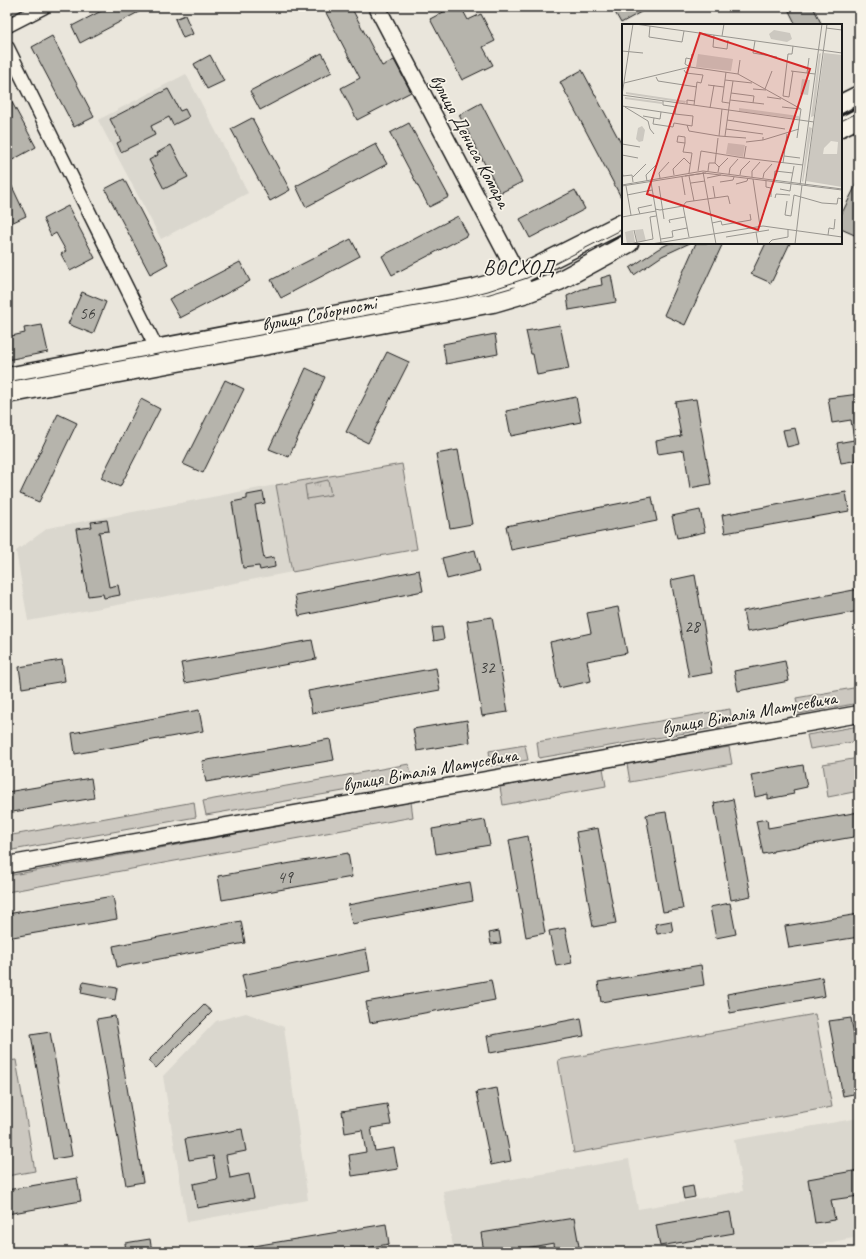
<svg xmlns="http://www.w3.org/2000/svg" width="866" height="1259" font-family="Caveat,sans-serif">
	<style>
		.built { fill: #dad7ce }
		.green { fill: #ccc8c0; stroke: #74726e }
		.park { fill: url(#park-tufts); stroke: #74726e }
		.building { fill: #b6b4ac; stroke: #1c1c1c }
		.lines { fill: none; stroke-linecap: round; stroke-linejoin: round }
		.minor-casing { stroke: #1c1c1c; stroke-width: 16 }
		.tertiary-casing { stroke: #1c1c1c; stroke-width: 19 }
		.secondary-casing { stroke: #1c1c1c; stroke-width: 21 }
		.minor { stroke: #f7f3e8; stroke-width: 13 }
		.tertiary { stroke: #f7f3e8; stroke-width: 16 }
		.secondary { stroke: #f7f3e8; stroke-width: 18 }
		.tram { stroke: #1c1c1c; stroke-width: 1 }
		.labels { text-anchor: middle; dominant-baseline: central; stroke-width: 3.5; stroke-linejoin: round; paint-order: stroke }
		.number-label { font-size: 17px; fill: #424240 }
		.street-label { font-size: 19px; fill: #1c1c1c; stroke: #f7f3e8 }
		.quarter-label { font-size: 21px; letter-spacing: 1px; fill: #1c1c1c; stroke: #f7f3e8 }
		.inset-road { fill: none; stroke: #98958f; stroke-width: 1 }
		.view { fill: #d62828; fill-opacity: 0.15; stroke: #d62828; stroke-width: 2 }
		.inset-edge { fill: none; stroke: #1c1c1c; stroke-width: 2 }
	</style>
	<defs>
		<pattern id="park-tufts" width="24" height="20" patternUnits="userSpaceOnUse"><rect width="24" height="20" fill="#ccc8c0"/><path d="M3 7l-1-3M5 7V3M7 7l1-3M15 17l-1-3M17 17v-4M19 17l1-3" fill="none" stroke="#afaba4"/></pattern>
	</defs>
	<rect width="100%" height="100%" fill="#eae6dc"/>
	<filter id="ink" filterUnits="userSpaceOnUse"><feTurbulence type="fractalNoise" baseFrequency=".025" numOctaves="2"/><feDisplacementMap in="SourceGraphic" scale="8" xChannelSelector="R" yChannelSelector="G"/><feConvolveMatrix kernelMatrix="1 2 1 2 8 2 1 2 1" color-interpolation-filters="sRGB"/></filter>
	<g filter="url(#ink)">
		<path class="built" d="M186 74 248 193 161 239 98 120Z
			M276 485 292 572 173 595 28 621 16 551 48 528Z
			M246 1013 284 1027 308 1200 187 1222 163 1076 216 1021Z
			M859 1118V1237L777 1252H454L443 1191 629 1159 638 1209 743 1191 734 1140Z"/>
		<path class="green" d="M402 464 417 549 292 572 276 485Z
			M859 687V703L799 714 796 698Z
			M730 709 732 725 539 758 537 742Z
			M859 726V741L810 749 807 735Z
			M525 745 528 760 491 766 489 751Z
			M729 747 732 764 630 782 627 764Z
			M859 758V791L828 797 823 764Z
			M409 764 412 779 206 815 203 801Z
			M603 768 606 786 503 805 500 787Z
			M194 802 196 817 7 851V836Z
			M411 802 413 817 7 892V876Z
			M815 1014 832 1107 574 1153 558 1060Z
			M16 1060 35 1171 7 1176V1061Z"/>
		<path class="park" d="M328 480 331 495 307 499 305 485Z"/>
		<path class="building" d="M109 7H148L80 43 72 26Z
			M323 7H351L382 66 394 60 411 92 357 120 341 88 360 78Z
			M453 7H461L468 20 481 14 495 41 483 47 493 65 462 80 430 19Z
			M612 7H650L621 23Z
			M787 7H813L822 25H796Z
			M185 15 193 34 183 38 175 19Z
			M52 36 94 117 74 127 32 47Z
			M322 53 332 72 260 110 250 91Z
			M210 55 224 81 207 89 194 64Z
			M582 70 623 147V201L560 82Z
			M168 89 180 111 185 109 189 117 173 125 169 117 151 126 155 135 121 152 117 143 121 141 110 119Z
			M7 93 36 147 7 163Z
			M481 103 522 182 500 193 459 115Z
			M252 118 290 190 270 201 231 129Z
			M409 123 449 197 429 207 390 133Z
			M376 144 387 164 306 207 296 186Z
			M171 145 188 177 164 189 149 160 158 155 157 153Z
			M7 176 26 216 7 225Z
			M124 179 168 264 150 274 105 189Z
			M859 179V237L841 229V215Z
			M575 190 585 209 530 238 520 219Z
			M68 206 95 258 70 271 61 254 66 251 56 233 51 236 43 219Z
			M458 216 468 235 392 275 382 256Z
			M351 239 360 256 281 298 271 280Z
			M670 243H690L662 256 634 275 630 268 658 249Z
			M696 243H723L685 325 664 315Z
			M766 243H790L771 283 751 274Z
			M240 262 250 281 180 318 169 299Z
			M611 275 616 302 569 310 567 296 582 289 602 285 601 278Z
			M82 292 106 302 93 334 68 324Z
			M42 325 48 352 7 360V337L25 333 24 328Z
			M560 325 569 369 537 375 533 354H531L526 331Z
			M495 334 498 354 446 364 443 344Z
			M387 352 409 362 368 443 346 432Z
			M306 368 325 377 289 457 269 449Z
			M225 380 244 389 203 473 183 464Z
			M859 394V460L841 463 837 443 854 440 851 420 832 423 828 398Z
			M576 397 581 422 511 436 506 411Z
			M141 399 160 409 120 487 101 478Z
			M696 399 711 484 690 488 684 450 658 454 656 441 681 436 675 402Z
			M58 414 77 423 39 502 20 494Z
			M795 428 799 444 787 447 783 430Z
			M458 450 472 524 450 528 436 454Z
			M263 492 265 503 255 505 264 559 274 557 275 567 260 570 259 566 243 568 232 502 247 499V495Z
			M846 492 849 511 725 533 722 515Z
			M652 497 657 521 511 550 506 526Z
			M700 510 705 532 677 538 672 516Z
			M107 520 109 531 99 532 109 587 118 585 120 595 104 598 103 594 88 596 76 529 92 527 91 522Z
			M475 550 480 571 447 579 442 558Z
			M419 570 423 591 299 616 295 595Z
			M695 575 712 673 689 677 671 580Z
			M859 589V611L747 632 743 611Z
			M618 607 627 653 587 661 591 681 559 688 550 642 591 633 587 613Z
			M492 617 508 712 482 716 467 621Z
			M442 627 444 639 434 641 432 628Z
			M312 640 316 659 185 683 181 663Z
			M62 660 65 681 22 688 19 667Z
			M785 661 789 681 738 691 734 671Z
			M436 668 440 690 312 713 308 691Z
			M199 710 203 731 75 754 72 733Z
			M467 720 470 742 417 751 413 729Z
			M330 739 334 760 206 782 202 761Z
			M803 765 807 787 793 790 794 794 768 799V794L755 797 751 775Z
			M91 778 94 798 7 813V792Z
			M733 799 751 896 731 900 714 803Z
			M666 812 683 909 663 912 646 815Z
			M859 812V836L773 851V852L763 854 756 821 767 819 768 828Z
			M485 820 490 845 436 854 432 829Z
			M598 828 616 923 593 927 576 832Z
			M528 836 545 933 526 937 509 840Z
			M348 853 352 877 222 900 218 876Z
			M470 882 473 901 352 924 348 905Z
			M113 896 117 919 7 938V914Z
			M730 903 736 934 716 938 710 907Z
			M859 914V937L789 948 785 926Z
			M241 921 245 943 117 967 113 946Z
			M671 921 673 932 657 934 655 924Z
			M565 928 572 963 556 966 549 931Z
			M499 931 501 943 491 944 489 933Z
			M366 949 370 971 247 997 242 975Z
			M701 965 704 985 601 1002 598 982Z
			M822 977 825 996 730 1013 727 994Z
			M491 980 495 1000 370 1023 366 1002Z
			M83 982 117 988 115 1000 81 993Z
			M204 1005 212 1012 156 1068 148 1061Z
			M115 1016 143 1182 126 1185 97 1019Z
			M581 1018 584 1036 490 1053 487 1036Z
			M851 1018 859 1065V1093L843 1096 829 1021Z
			M50 1032 72 1156 53 1159 31 1035Z
			M497 1088 511 1161 491 1165 476 1092Z
			M387 1104 391 1125 371 1128 375 1151 394 1148 398 1169 352 1176 349 1155 366 1152 362 1130 345 1133 342 1111Z
			M242 1129 246 1151 226 1155 230 1178 249 1174 254 1198 197 1208 193 1184 217 1179 213 1156 189 1160 185 1139Z
			M859 1170V1196L831 1200 835 1220 815 1223 808 1179Z
			M77 1178 81 1201 7 1214V1190Z
			M693 1186 695 1197 684 1199 682 1188Z
			M730 1212 734 1233 660 1246 656 1225Z
			M574 1218 580 1252H555L554 1243 503 1252H484L481 1233Z
			M386 1224 389 1244 344 1252H249L248 1247Z
			M150 1239 152 1252H126L125 1243Z"/>
		<g class="lines">
			<defs>
				<path id="minor" d="M7 26 44 7
					M7 47 157 349"/>
				<path id="tertiary" d="M377 7 527 293
					M7 865 859 714"/>
				<path id="secondary" d="M841 104 859 95
					M841 127 859 118
					M7 377 476 288 518 276 623 223
					M7 394 493 303 527 293 559 281 629 243"/>
			</defs>
			<use href="#minor" class="minor-casing"/>
			<use href="#tertiary" class="tertiary-casing"/>
			<use href="#secondary" class="secondary-casing"/>
			<use href="#minor" class="minor"/>
			<use href="#tertiary" class="tertiary"/>
			<use href="#secondary" class="secondary"/>
			<path class="tram" d="M841 114 859 104
				M841 121 859 112
				M7 382 465 297 488 291 527 278 623 229"/>
		</g>
	</g>
	<g class="labels">
		<g class="number-label">
			<text x="87" y="313">56</text>
			<text x="692" y="626">28</text>
			<text x="487" y="667">32</text>
			<text x="285" y="877">49</text>
		</g>
		<g class="street-label">
			<text transform="translate(470 141) rotate(62)">вулиця Дениса Комара</text>
			<text transform="translate(319 314) rotate(-11)">вулиця Соборності</text>
			<text transform="translate(749 713) rotate(-10)">вулиця Віталія Матусевича</text>
			<text transform="translate(430 770) rotate(-10)">вулиця Віталія Матусевича</text>
		</g>
		<g class="quarter-label">
			<text x="519" y="267">ВОСХОД</text>
		</g>
	</g>
	<g transform="translate(622 24)">
		<rect width="220" height="220" fill="#eae6dc"/>
		<path d="M152 6 168 9 170 15 165 18 149 15 147 10ZM199 29 192 92 189 93 197 30ZM76 30 111 35 109 47 74 43ZM180 55 188 56 186 71 178 70ZM4 68 64 77 63 79 4 70ZM3 73 40 78V80L3 75ZM117 84 177 92V95L117 87ZM20 102 23 106 21 117 17 118 14 115 16 104ZM187 103 190 104 181 158 180 157ZM106 119 123 121 121 133 104 130Z" fill="#ccc8c0"/>
		<path d="M21 205 24 217 15 218 13 206ZM11 206 13 218 5 220 3 208Z" fill="#ccc8c0"/>
		<path d="M202 29 220 31V163L184 157ZM209 117 216 118 215 130H201L202 124Z" fill="#ccc8c0" fill-rule="evenodd"/>
		<path class="inset-road" d="M13 0 220 29M28 2 27 13 60 18 62 7M204 4 220 6M92 11 91 23 105 25 106 16M100 12 102 0M133 17 131 29 155 33M0 27 21 29M68 43 63 40 64 34 69 35M68 43 70 30M62 46 64 49 81 51 79 59 75 58 72 81M169 47 193 50M171 47 167 73 161 72 166 30H170L171 22M104 48 103 56 130 59M185 49 187 34M116 50 118 36M34 53 36 57 75 63M103 56 100 78 107 79M2 59 68 43 116 50 179 85M86 61 102 63M131 65 144 66M143 65 150 47M109 69 132 72 131 79M0 71 192 98M0 71 11 0M145 73 159 75M108 76 111 57M65 80V76L73 77M0 82 53 90M3 83 26 97 28 105 32 110M160 83 178 85M88 84 92 61M100 85 97 112 124 114M21 92 38 95 39 88M32 94 31 100 51 103 52 99 70 102 71 92 53 90 54 83 41 81V77M105 96 163 105M65 101 67 107 97 112M104 105 141 110M103 112 108 76 142 80M141 113V116L177 105M175 114 179 85M124 118 141 116M63 119 55 118 56 112 63 113V119L61 128 70 129 67 149M0 120 18 123M124 122 122 134 181 141M0 131 16 134M162 132 178 134M161 139 165 110M97 143 106 134M0 147 1 152 10 151 11 158M76 147 79 127 122 134M86 147 87 139H93M81 148 94 220M96 148 97 143 93 139 96 114M107 150 108 144 116 135M52 151 51 145 62 134 68 140M118 151 119 146 128 137M63 152 84 149M67 152 72 177M11 153 24 140M60 153 63 171M130 153V147L138 138M38 154 37 149 47 138M85 154 99 151M141 154 142 149 150 140M131 155 138 202M152 156 153 147 171 149M25 157 24 151 35 140M144 157V163L149 164V173M29 158 39 218M98 158 111 156 112 153M169 158 172 142M69 159 83 157M114 160 125 157 126 154M0 161 81 147 220 165M178 161 200 0M0 162 82 149 220 166M4 162 9 191M37 162 42 195M91 162 93 174M183 162 205 0M158 165 168 167 169 160M5 171 30 166M153 174 154 170 168 171M165 177 163 191 169 192 172 171 200 179 215 180 216 174 220 175M61 182 64 178 106 172 108 180M33 185 38 186 61 182 67 213M18 190 16 184 30 181M0 193 34 187M48 199 47 196 63 193M90 199 99 197 100 201 129 196 128 190M220 202V220M12 206 15 219M134 208 136 220M206 211 207 204 212 205 213 195M104 213 147 206M39 215 51 213 50 207 65 204M7 220 31 215 28 193 34 192M29 220 141 202 220 213M146 220 150 216 166 213V205M173 220 180 161"/>
		<path class="view" d="M78 9 188 45 136 206 25 170Z"/>
		<rect width="220" height="220" class="inset-edge"/>
	</g>
	<rect width="866" height="1259" fill="none" stroke="#f7f3e8" stroke-width="24"/>
	<rect x="12" y="12" width="842" height="1235" fill="none" stroke="#1c1c1c" stroke-width="1.5" filter="url(#ink)"/>
</svg>
